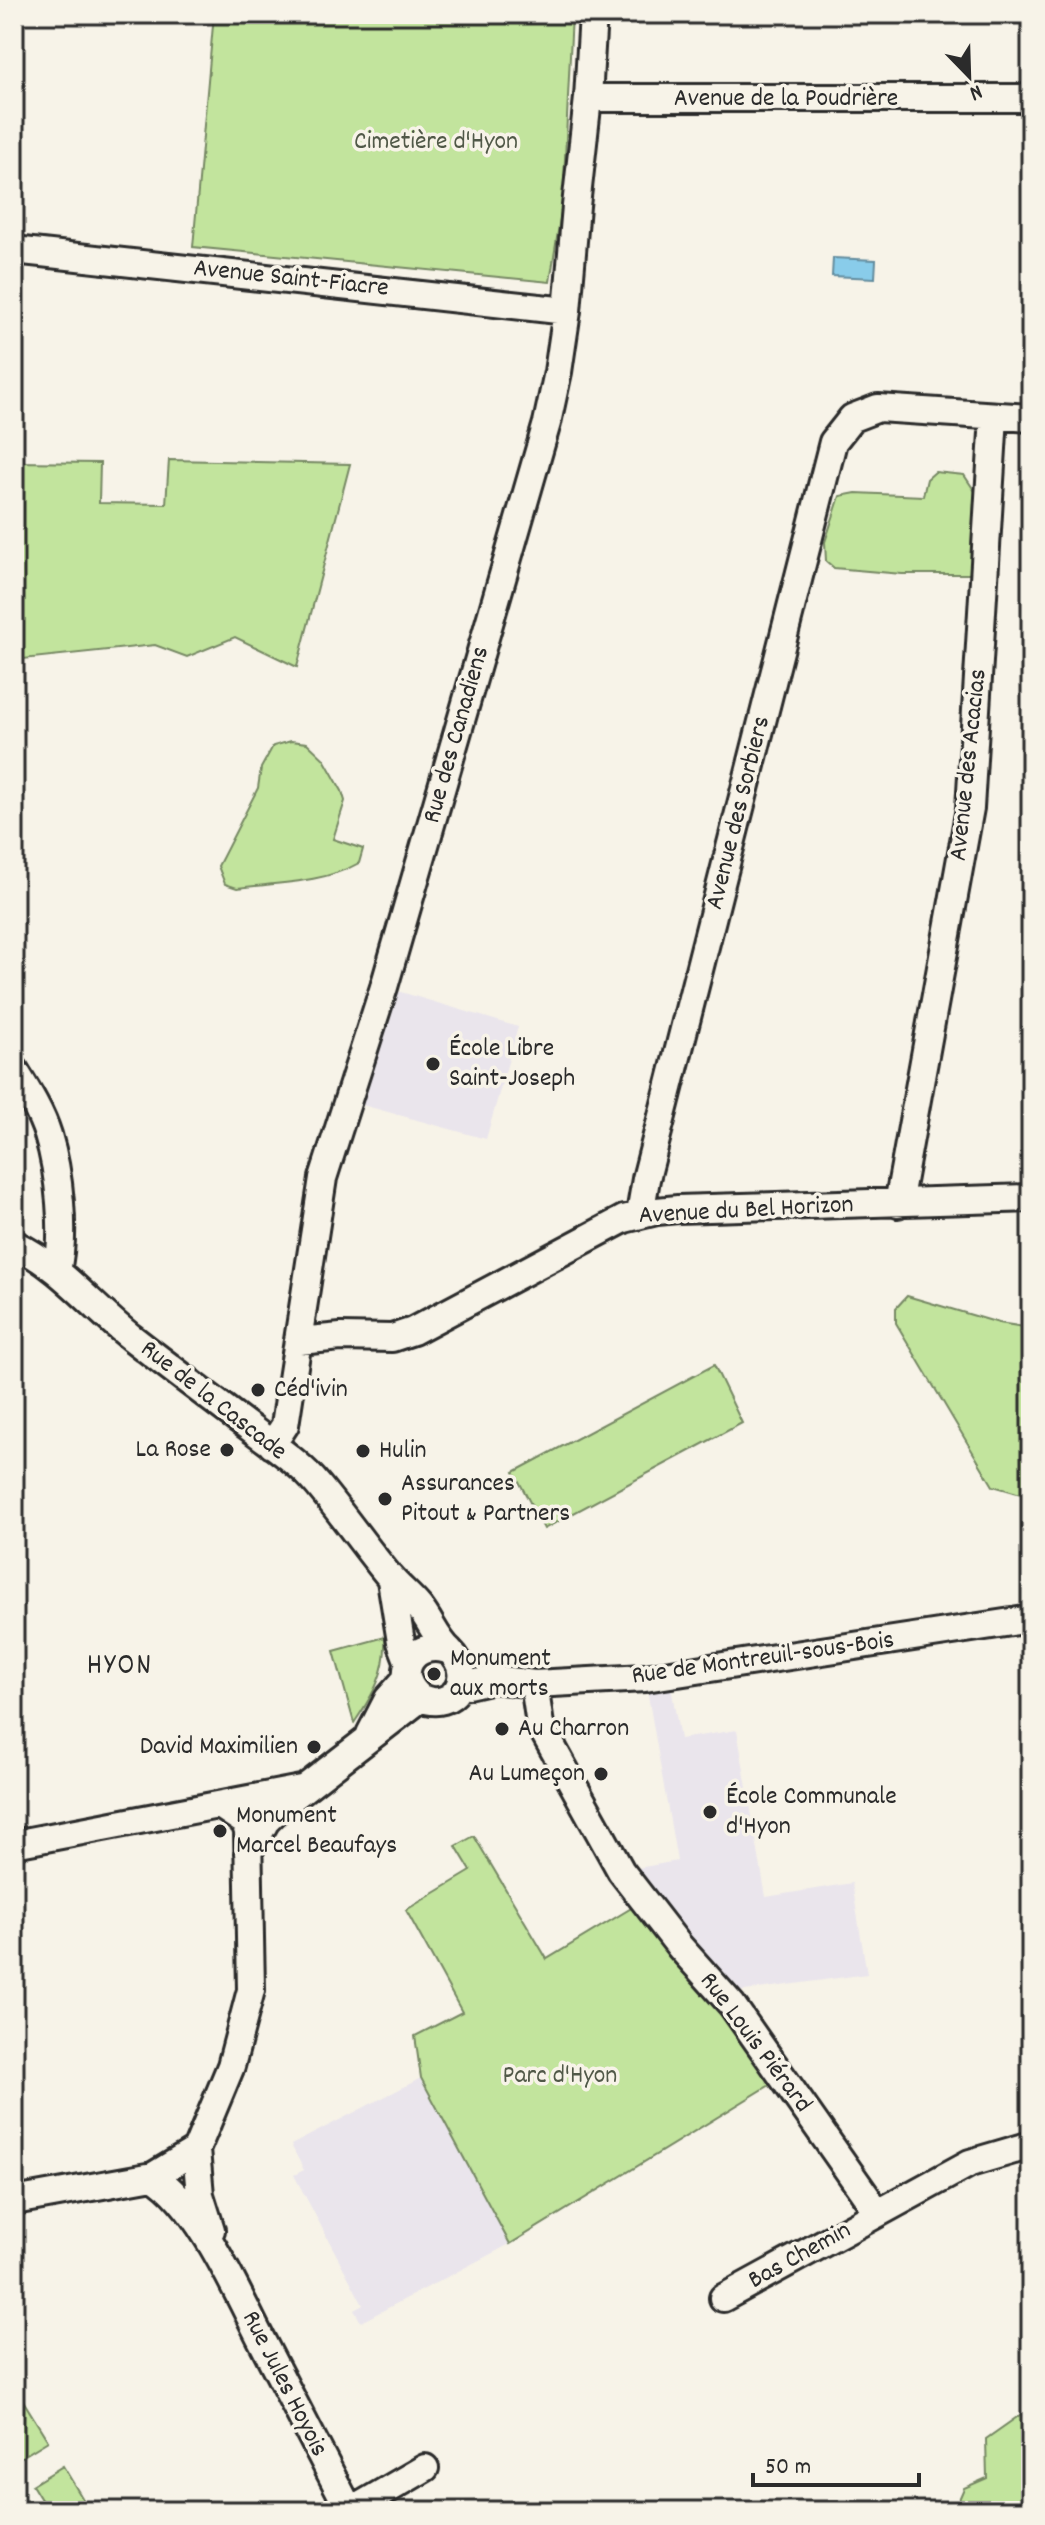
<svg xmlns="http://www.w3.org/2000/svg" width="1045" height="2525" font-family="Dekko,sans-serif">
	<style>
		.built { fill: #eae5ec }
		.green { fill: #c2e49d; stroke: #768864; stroke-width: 2 }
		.water { fill: #89ccea; stroke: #638c9e; stroke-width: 2 }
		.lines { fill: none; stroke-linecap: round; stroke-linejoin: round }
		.minor-casing { stroke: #2b2b2b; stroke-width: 32 }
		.minor { stroke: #f7f3e8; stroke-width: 26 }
		.poi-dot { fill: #2b2b2b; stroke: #f7f3e8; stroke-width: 3 }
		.labels { text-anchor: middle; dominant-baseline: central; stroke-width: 7; stroke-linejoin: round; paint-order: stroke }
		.street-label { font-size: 26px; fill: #2b2b2b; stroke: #f7f3e8 }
		.park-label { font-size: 26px; fill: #515948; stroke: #f7f3e8 }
		.poi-label { font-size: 26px; fill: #2b2b2b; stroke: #f7f3e8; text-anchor: start }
		.quarter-label { font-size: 30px; letter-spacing: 2px; fill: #2b2b2b; stroke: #f7f3e8 }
	</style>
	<rect width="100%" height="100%" fill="#f7f3e8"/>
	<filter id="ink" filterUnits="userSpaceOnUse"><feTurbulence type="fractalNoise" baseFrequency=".0125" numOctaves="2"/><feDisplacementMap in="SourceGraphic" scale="16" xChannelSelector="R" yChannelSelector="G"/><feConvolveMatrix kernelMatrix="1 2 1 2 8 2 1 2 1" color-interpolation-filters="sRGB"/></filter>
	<g filter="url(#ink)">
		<path class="built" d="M384 987 518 1027 486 1139 348 1101Z
			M669 1675 680 1739 737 1730 766 1897 852 1883 867 1974 723 1994 621 1871 677 1861 645 1678Z
			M421 2078 510 2244 361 2322 354 2310 363 2305 294 2175 304 2170 291 2145Z"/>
		<path class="green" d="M214 14H572L563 200 550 282 193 247Z
			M169 460 350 464 297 667 235 637 187 657 155 645 14 660V462L100 463 99 503 166 504Z
			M935 472 964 475 980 499 973 574H902L834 568 826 561 825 542 840 496 856 493 923 496 927 479Z
			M291 741 307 743 324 759 342 791 345 801 333 839 363 849 359 863C324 883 276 883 237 888L225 884 218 866 258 788 261 768 273 746Z
			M907 1296 999 1323 1031 1328V1492L1024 1495 993 1486 896 1323V1308Z
			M714 1365 742 1423 544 1529 514 1472Z
			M385 1637C387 1672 373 1695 354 1723L334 1651Z
			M474 1836 547 1959 643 1901 783 2077 510 2244 421 2078 415 2036 462 2012 406 1910 471 1871 456 1846Z
			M14 2386 48 2441 15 2461 14 2459Z
			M1027 2410 1031 2411V2511H954L964 2488 987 2478 986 2439Z
			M63 2466 90 2511H48L32 2485Z"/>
		<path class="water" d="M833 258 876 260 875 278 832 276Z"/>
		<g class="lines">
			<defs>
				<path id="minor" d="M588 98H1031
					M14 250 567 311
					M14 1069C27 1090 41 1112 48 1135 59 1171 66 1234 57 1270
					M898 1204 970 808 994 416
					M640 1214 646 1179 833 442 852 418 878 408 1031 418
					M14 1244C61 1266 92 1307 132 1338 172 1369 213 1400 253 1430 275 1447 301 1464 318 1485 343 1515 365 1547 389 1576 398 1587 410 1596 419 1607 430 1620 437 1640 450 1651 476 1676 454 1712 421 1698 391 1675 413 1639 447 1650
					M299 1341 341 1337 392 1338 413 1331 624 1219 657 1211 678 1209 1031 1198
					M272 1445 285 1425 323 1178 384 987 547 423 558 372 567 311 576 206 588 98 593 14
					M391 1580 401 1642 409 1663
					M534 1684 540 1725 621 1871 680 1947 732 2005 878 2213
					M459 1687 494 1679 534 1684 645 1678 1031 1619
					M370 1734 388 1699 407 1678
					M14 1844 301 1789
					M248 1853 266 1821 279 1808 421 1698
					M196 2150 200 2195 211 2230
					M153 2176C200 2205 237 2293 263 2343 292 2399 321 2455 350 2511
					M14 2201 153 2176 196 2150 231 2066 251 1990 248 1832 245 1822 221 1806
					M723 2298 970 2163 1031 2145
					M351 2511 425 2468"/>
			</defs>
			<use href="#minor" class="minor-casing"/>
			<use href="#minor" class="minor"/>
		</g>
	</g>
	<g class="poi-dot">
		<circle cx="433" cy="1064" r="8"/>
		<circle cx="258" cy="1390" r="8"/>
		<circle cx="227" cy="1450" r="8"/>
		<circle cx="363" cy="1451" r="8"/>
		<circle cx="385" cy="1499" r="8"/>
		<circle cx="434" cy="1674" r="8"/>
		<circle cx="502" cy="1729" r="8"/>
		<circle cx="314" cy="1747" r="8"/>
		<circle cx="601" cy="1774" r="8"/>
		<circle cx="710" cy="1812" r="8"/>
		<circle cx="220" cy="1831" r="8"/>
	</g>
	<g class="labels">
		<g class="street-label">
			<text x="786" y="99">Avenue de la Poudrière</text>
			<text transform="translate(291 279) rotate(6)">Avenue Saint-Fiacre</text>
			<text transform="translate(457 735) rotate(-74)">Rue des Canadiens</text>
			<text transform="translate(969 765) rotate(-84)">Avenue des Acacias</text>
			<text transform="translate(739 813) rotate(-76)">Avenue des Sorbiers</text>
			<text transform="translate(746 1211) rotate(-3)">Avenue du Bel Horizon</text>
			<text transform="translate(213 1401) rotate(38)">Rue de la Cascade</text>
			<text transform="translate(763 1659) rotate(-8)">Rue de Montreuil-sous-Bois</text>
			<text transform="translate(755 2043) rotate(53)">Rue Louis Piérard</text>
			<text transform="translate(800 2256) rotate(-29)">Bas Chemin</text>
			<text transform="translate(284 2384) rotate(63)">Rue Jules Hoyois</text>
		</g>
		<g class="park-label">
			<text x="436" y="142">Cimetière d'Hyon</text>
			<text x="560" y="2076">Parc d'Hyon</text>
		</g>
		<g class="poi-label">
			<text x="449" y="1049">École Libre<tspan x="449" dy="30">Saint-Joseph</tspan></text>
			<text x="274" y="1390">Céd'ivin</text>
			<text x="211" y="1450" text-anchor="end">La Rose</text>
			<text x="379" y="1451">Hulin</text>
			<text x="401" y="1484">Assurances<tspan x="401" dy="30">Pitout &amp; Partners</tspan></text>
			<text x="450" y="1659">Monument<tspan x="450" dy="30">aux morts</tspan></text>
			<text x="518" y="1729">Au Charron</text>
			<text x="298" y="1747" text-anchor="end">David Maximilien</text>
			<text x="585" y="1774" text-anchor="end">Au Lumeçon</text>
			<text x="726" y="1797">École Communale<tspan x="726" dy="30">d'Hyon</tspan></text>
			<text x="236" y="1816">Monument<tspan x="236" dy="30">Marcel Beaufays</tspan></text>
		</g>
		<g class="quarter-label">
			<text x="120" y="1667">HYON</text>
		</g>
	</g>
	<rect width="1045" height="2525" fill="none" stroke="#f7f3e8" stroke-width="48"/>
	<rect x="24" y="24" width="997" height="2477" fill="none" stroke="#2b2b2b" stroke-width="3" filter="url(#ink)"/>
	<g transform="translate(969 76) rotate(157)" stroke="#f7f3e8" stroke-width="6" paint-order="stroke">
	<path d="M0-6L14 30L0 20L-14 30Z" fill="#2b2b2b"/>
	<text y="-12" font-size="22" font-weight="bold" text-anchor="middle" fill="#2b2b2b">N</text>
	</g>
	<path d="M753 2473v12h166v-12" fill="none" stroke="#2b2b2b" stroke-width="4"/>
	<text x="765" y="2473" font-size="24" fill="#2b2b2b" stroke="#f7f3e8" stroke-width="6" paint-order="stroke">50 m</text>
</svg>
